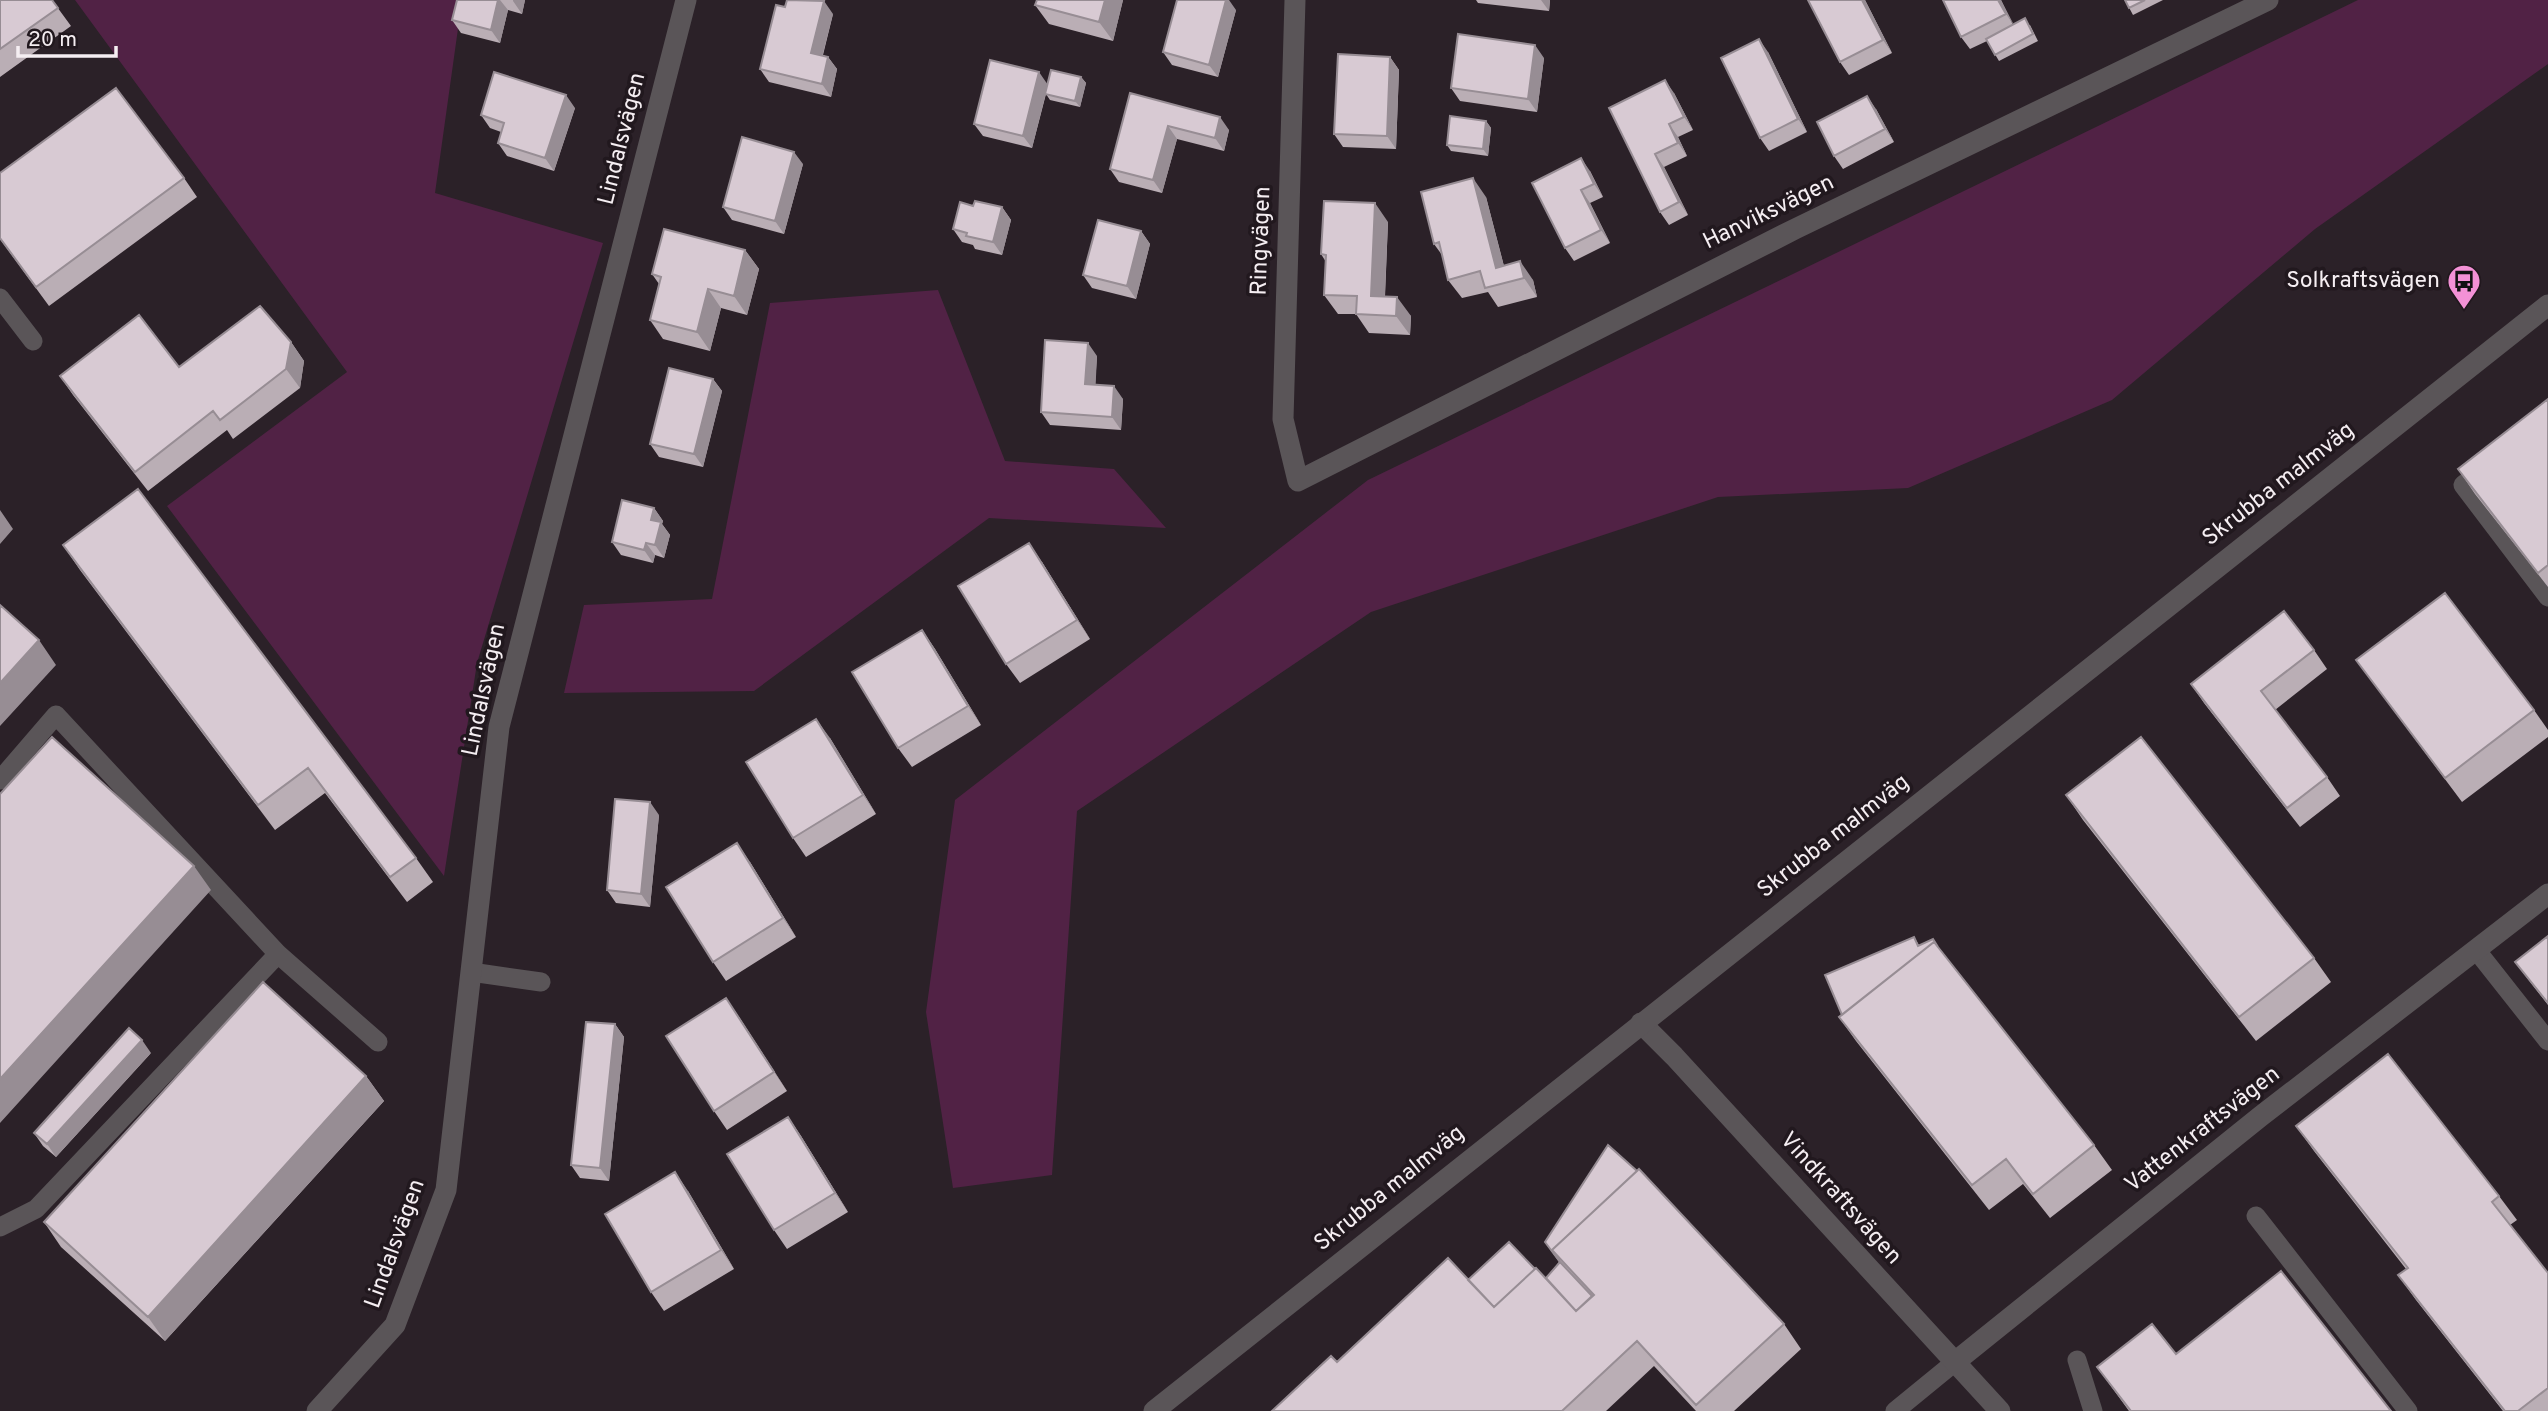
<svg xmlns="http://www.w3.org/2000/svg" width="2548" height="1411" font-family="Overpass,sans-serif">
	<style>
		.green { fill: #512245 }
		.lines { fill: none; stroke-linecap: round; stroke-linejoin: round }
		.service { stroke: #5a5558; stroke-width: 19 }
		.minor { stroke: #5a5558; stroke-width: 21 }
		.tertiary { stroke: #5a5558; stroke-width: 21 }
		.wall { fill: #baaeb5 }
		.shaded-wall { fill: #978d94 }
		.building { fill: #d8cad3; stroke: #978d94; stroke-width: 2 }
		.labels { text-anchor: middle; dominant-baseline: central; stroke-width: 7; stroke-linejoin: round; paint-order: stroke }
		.street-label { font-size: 23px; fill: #f5eef2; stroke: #21181e }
		.poi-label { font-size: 23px; fill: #f5eef2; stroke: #21181e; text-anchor: end }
	</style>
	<rect width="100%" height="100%" fill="#2b2128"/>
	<path class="green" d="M75 0H462L435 193 603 243 477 663 444 876 167 506 347 372Z
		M2358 0H2548V64L2315 229 2112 400 1908 488 1718 497 1371 612 1077 811 1052 1175 953 1188 926 1012 955 800 1368 480Z
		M938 290 1005 461 1114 469 1166 528 989 518 754 691 564 693 584 605 712 599 770 303Z"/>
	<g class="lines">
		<path class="service" d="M0 298 33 341
			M2487 466 2463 485 2548 597
			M0 780 56 715 278 954 378 1042
			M2477 951 2548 1041
			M471 972 541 982
			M2256 1216 2408 1411
			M0 1227 36 1209 278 954
			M2077 1360 2093 1411
			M1895 1411 1955 1362"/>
		<path class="minor" d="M1295 0 1283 419 1298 481 1795 229 2268 0
			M1641 1023 1674 1056 2000 1411
			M1955 1362 2261 1116 2548 894
			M317 1411 395 1325 446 1190 499 727 686 0"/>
		<path class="tertiary" d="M1154 1411 2548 305"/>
	</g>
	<path class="wall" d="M0 0H52L71 26 0 77Z
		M457 0H525L522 14 508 10 500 43 461 33 452 20Z
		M1123 0 1113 41 1049 24 1035 5Z
		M1476 0H1550L1549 11 1478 3Z
		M1808 0H1865L1892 53 1849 75 1840 62Z
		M2001 0 2013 25H2030L2038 41 1999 61 1987 41 1970 49 1961 37Z
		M2125 0H2163L2133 15Z
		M1236 10 1218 77 1172 65 1163 52Z
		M833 14 823 55 828 57 837 69 831 97 769 82 760 69Z
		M1768 52 1807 132 1769 151 1760 138Z
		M1390 57 1399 70 1396 149 1343 147 1334 134Z
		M1544 58 1537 112 1460 101 1451 88Z
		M1081 77 1086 83 1080 107 1050 100 1046 94 1032 148 983 136 974 124 1047 84Z
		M1130 93 1229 130 1224 151 1177 139 1162 193 1119 182 1110 169Z
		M1674 93 1693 130 1678 137 1687 156 1664 167 1688 215 1669 225 1660 212 1609 108Z
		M575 108 554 171 507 156 498 143 501 132 490 128 481 115Z
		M1876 109 1894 142 1843 169 1834 156Z
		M1486 121 1491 128 1488 156 1451 151 1447 145Z
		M803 164 784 234 732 220 723 207Z
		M1590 171 1603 197 1590 203 1610 243 1574 261 1565 248 1532 183Z
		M0 173 184 178 197 197 49 306 0 239Z
		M1486 197 1504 266 1533 280 1537 297 1498 307 1488 292 1462 298 1448 280 1442 255 1434 244Z
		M973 206 1002 207 1011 220 1002 255 975 249 973 245 962 242 953 229Z
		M1388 222 1385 297 1411 316 1410 335 1369 333 1356 314H1338L1324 295 1326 262 1321 254Z
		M1141 231 1150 244 1136 299 1092 288 1083 275Z
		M745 250 759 269 747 315 721 308 710 351 663 339 650 320 659 284 652 274Z
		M291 342 304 361 300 388 233 439 227 430 148 491 73 395 60 376 179 367Z
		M1097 356 1095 385 1123 399 1121 430 1050 425 1041 412Z
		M713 379 722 391 703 467 659 457 650 444Z
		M2548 399V587L2475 494 2458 469Z
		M654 508 663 521 662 524 670 535 664 558 655 555 653 563 621 555 612 542Z
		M63 545 416 858 433 882 407 902 325 793 275 830 80 570Z
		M1042 562 1090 639 1020 683 1006 664Z
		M922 630 935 649 981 725 912 767 898 748Z
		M2314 650 2327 669 2275 710 2327 777 2340 796 2300 827 2204 703 2191 684Z
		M2356 660 2534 710 2548 730V737L2462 802Z
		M830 738 876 814 806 857 793 838Z
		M2066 795 2314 958 2331 982 2256 1041 2083 820Z
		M659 815 650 907 616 903 607 890Z
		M750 862 796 937 726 981 713 962Z
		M2548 936V1005L2515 962Z
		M1914 937 1919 945 1943 953 2094 1145 2112 1170 2050 1218 2023 1184 1989 1210 1856 1041 1839 1017Z
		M739 1017 787 1091 727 1130 714 1111Z
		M615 1024 624 1037 609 1181 580 1178 571 1165Z
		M151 1053 56 1157 43 1146 34 1133Z
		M366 1076 384 1101 165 1341 61 1247 44 1222Z
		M788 1117 801 1136 848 1212 787 1249 774 1230Z
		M2296 1126 2499 1196 2517 1220 2510 1225 2548 1273V1411H2503L2416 1300 2398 1275 2406 1269 2314 1151Z
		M688 1191 734 1269 664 1311 651 1292Z
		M1545 1242 1784 1324 1801 1349 1734 1411H1696L1654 1366 1606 1411H1272L1337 1362 1468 1280 1535 1269 1546 1278 1559 1262Z
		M2176 1354 2391 1411H2129L2097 1367Z"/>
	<path class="shaded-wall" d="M498 0H500L508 10 500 43 491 30Z
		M513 0H525L522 14 513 1Z
		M1105 0H1123L1113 41 1099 22Z
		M1226 0H1229L1236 10 1218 77 1209 65Z
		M1541 0H1550L1549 11Z
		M1862 0H1865L1892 53 1883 40Z
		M1998 0H2001L2015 27 2006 14Z
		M824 1 833 14 820 65 811 53Z
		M1759 39 1768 52 1807 132 1798 119Z
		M1535 45 1544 58 1537 112 1528 99Z
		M828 57 837 69 831 97 822 84Z
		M1390 57 1399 70 1396 149 1387 136Z
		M1039 72 1048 85 1032 148 1023 136Z
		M1081 77 1086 83 1080 107 1075 101Z
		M1665 80 1674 93 1693 130 1684 117Z
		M566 95 575 108 554 171 545 158Z
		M1867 96 1876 109 1894 142 1885 129Z
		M1220 117 1229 130 1224 151 1215 138Z
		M1486 121 1491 128 1488 156 1483 149Z
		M1669 124 1678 137 1687 156 1678 143Z
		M1168 126 1177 139 1162 193 1153 180Z
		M794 152 803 164 784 234 775 221Z
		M1655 154 1664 167 1688 215 1679 202Z
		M1581 158 1590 171 1603 197 1594 184Z
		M1473 178 1486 197 1508 282 1496 268Z
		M1581 190 1590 203 1610 243 1601 230Z
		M1375 203 1388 222 1384 315 1371 296Z
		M1002 207 1011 220 1002 255 993 242Z
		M1141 231 1150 244 1136 299 1127 286Z
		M745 250 759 269 747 315 734 296Z
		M1520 261 1533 280 1537 297 1524 278Z
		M708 289 721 308 710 351 697 332Z
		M1397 297 1411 316 1410 335 1396 316Z
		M291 342 304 361 300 388 286 369Z
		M1088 343 1097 356 1095 397 1085 384Z
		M713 379 722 391 703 467 694 454Z
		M1114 386 1123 399 1121 430 1112 417Z
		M654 508 663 521 662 524 670 535 664 558 655 545 651 520Z
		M0 510 13 529 0 544Z
		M646 543 655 555 653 563 644 550Z
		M1029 543 1042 562 1090 639 1077 620Z
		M922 630 935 649 981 725 968 706Z
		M39 640 56 665 0 726V683Z
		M816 719 830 738 876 814 863 795Z
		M650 802 659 815 650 907 641 894Z
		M737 843 750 862 796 937 783 918Z
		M194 866 211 890 0 1123V1079Z
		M726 998 739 1017 787 1091 774 1072Z
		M615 1024 624 1037 609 1181 600 1168Z
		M142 1040 151 1053 56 1157 47 1144Z
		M366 1076 384 1101 165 1341 148 1317Z
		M788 1117 801 1136 848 1212 835 1193Z
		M675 1172 688 1191 734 1269 721 1250Z"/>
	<path class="building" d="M0 0H52L58 8 0 49Z
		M457 0H498L491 30 452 20Z
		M787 0 824 1 811 53 828 57 822 84 760 69 776 5 785 7Z
		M1037 0H1105L1099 22 1035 5Z
		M1177 0H1226L1209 65 1163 52Z
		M1808 0H1862L1883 40 1840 62Z
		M1943 0H1998L2006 14 1961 37Z
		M2125 0H2145L2129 8Z
		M2025 18 2033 34 1995 55 1986 39Z
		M1458 34 1535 45 1528 99 1451 88Z
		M1759 39 1798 119 1760 138 1721 58Z
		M1338 54 1390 57 1387 136 1334 134Z
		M990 60 1039 72 1023 136 974 124Z
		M1051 70 1081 77 1075 101 1045 94Z
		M494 72 566 95 545 158 498 143 504 123 481 115Z
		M1665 80 1684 117 1669 124 1678 143 1655 154 1679 202 1660 212 1609 108Z
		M116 88 184 178 36 287 0 238V173Z
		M1130 93 1220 117 1215 138 1168 126 1153 180 1110 169Z
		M1867 96 1885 129 1834 156 1817 122Z
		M1450 116 1486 121 1483 149 1447 145Z
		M742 137 794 152 775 221 723 207Z
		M1581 158 1594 184 1581 190 1601 230 1565 248 1532 183Z
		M1473 178 1496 268 1520 261 1524 278 1485 288 1480 271 1448 280 1439 242 1434 244 1421 192Z
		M975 201 1002 207 993 242 966 236 967 233 953 229 960 202 973 206Z
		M1324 201 1375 203 1371 296 1397 297 1396 316 1356 314 1357 296 1324 295 1326 255 1321 254Z
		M1098 220 1141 231 1127 286 1083 275Z
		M664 229 745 250 734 296 708 289 697 332 650 320 661 277 652 274Z
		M260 306 291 342 286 369 220 420 213 411 135 472 60 376 139 315 179 367Z
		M1045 340 1088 343 1085 384 1114 386 1112 417 1041 412Z
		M669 368 713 379 694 454 650 444Z
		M2548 399V565L2538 573 2458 469Z
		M138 489 416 858 390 877 308 768 258 805 63 545Z
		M622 500 654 508 651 520 661 522 655 545 646 543 644 550 612 542Z
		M1029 543 1077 620 1006 664 958 586Z
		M2445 593 2534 710 2445 778 2356 660Z
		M0 605 39 640 0 683Z
		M2284 611 2314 650 2261 691 2327 777 2287 808 2191 684Z
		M922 630 968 706 898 748 852 672Z
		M816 719 863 795 793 838 746 762Z
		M52 737 194 866 0 1079V794Z
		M2141 737 2314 958 2239 1017 2066 795Z
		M615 799 650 802 641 894 607 890Z
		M737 843 783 918 713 962 666 887Z
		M2548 936V1003L2515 962Z
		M1914 937 1918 946 1933 939 1938 947 1934 942 1842 1015 1825 975Z
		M1934 942 2094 1145 2033 1194 2006 1159 1972 1185 1839 1017Z
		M263 982 366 1076 148 1317 44 1222Z
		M726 998 774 1072 714 1111 666 1036Z
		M586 1022 615 1024 600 1168 571 1165Z
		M129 1028 142 1040 47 1144 34 1133Z
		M2388 1054 2499 1196 2492 1202 2548 1273V1388L2518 1411H2505L2398 1275 2408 1268 2296 1126Z
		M788 1117 835 1193 774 1230 727 1154Z
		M1608 1145 1637 1171 1552 1250 1560 1262 1545 1242Z
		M1639 1169 1784 1324 1696 1405 1637 1341 1562 1411H1272L1331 1356 1337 1362 1448 1258 1494 1307 1536 1268 1576 1311 1594 1295 1552 1250Z
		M675 1172 721 1250 651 1292 605 1214Z
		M1509 1242 1535 1269 1494 1307 1468 1280Z
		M1560 1262 1592 1296 1576 1311 1546 1278Z
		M2281 1271 2391 1411H2131L2097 1367 2152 1324 2176 1354Z"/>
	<defs>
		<symbol id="bus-pin" viewBox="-11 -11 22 30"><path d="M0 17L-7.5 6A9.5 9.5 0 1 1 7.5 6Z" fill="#f391d6" stroke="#21181e"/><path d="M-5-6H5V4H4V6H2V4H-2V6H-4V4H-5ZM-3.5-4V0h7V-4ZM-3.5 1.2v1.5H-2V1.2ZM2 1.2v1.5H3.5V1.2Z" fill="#111"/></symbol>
	</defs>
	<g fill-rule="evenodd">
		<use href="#bus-pin" x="2445" y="262" width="38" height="52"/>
	</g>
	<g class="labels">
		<g class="street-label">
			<text transform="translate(623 139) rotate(-76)">Lindalsvägen</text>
			<text transform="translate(1769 213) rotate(-26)">Hanviksvägen</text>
			<text transform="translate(1262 241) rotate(-88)">Ringvägen</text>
			<text transform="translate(2279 485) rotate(-38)">Skrubba malmväg</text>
			<text transform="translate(485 690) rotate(-78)">Lindalsvägen</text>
			<text transform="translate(1834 837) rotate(-38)">Skrubba malmväg</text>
			<text transform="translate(2203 1130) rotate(-38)">Vattenkraftsvägen</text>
			<text transform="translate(1390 1189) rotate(-39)">Skrubba malmväg</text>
			<text transform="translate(1840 1199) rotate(48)">Vindkraftsvägen</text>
			<text transform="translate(396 1244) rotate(-70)">Lindalsvägen</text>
		</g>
		<g class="poi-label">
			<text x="2440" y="281">Solkraftsvägen</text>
		</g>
	</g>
	<path d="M18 46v10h98v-10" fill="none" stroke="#f5eef2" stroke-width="3.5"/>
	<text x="28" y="46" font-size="21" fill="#f5eef2" stroke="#21181e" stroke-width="5" paint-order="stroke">20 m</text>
</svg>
